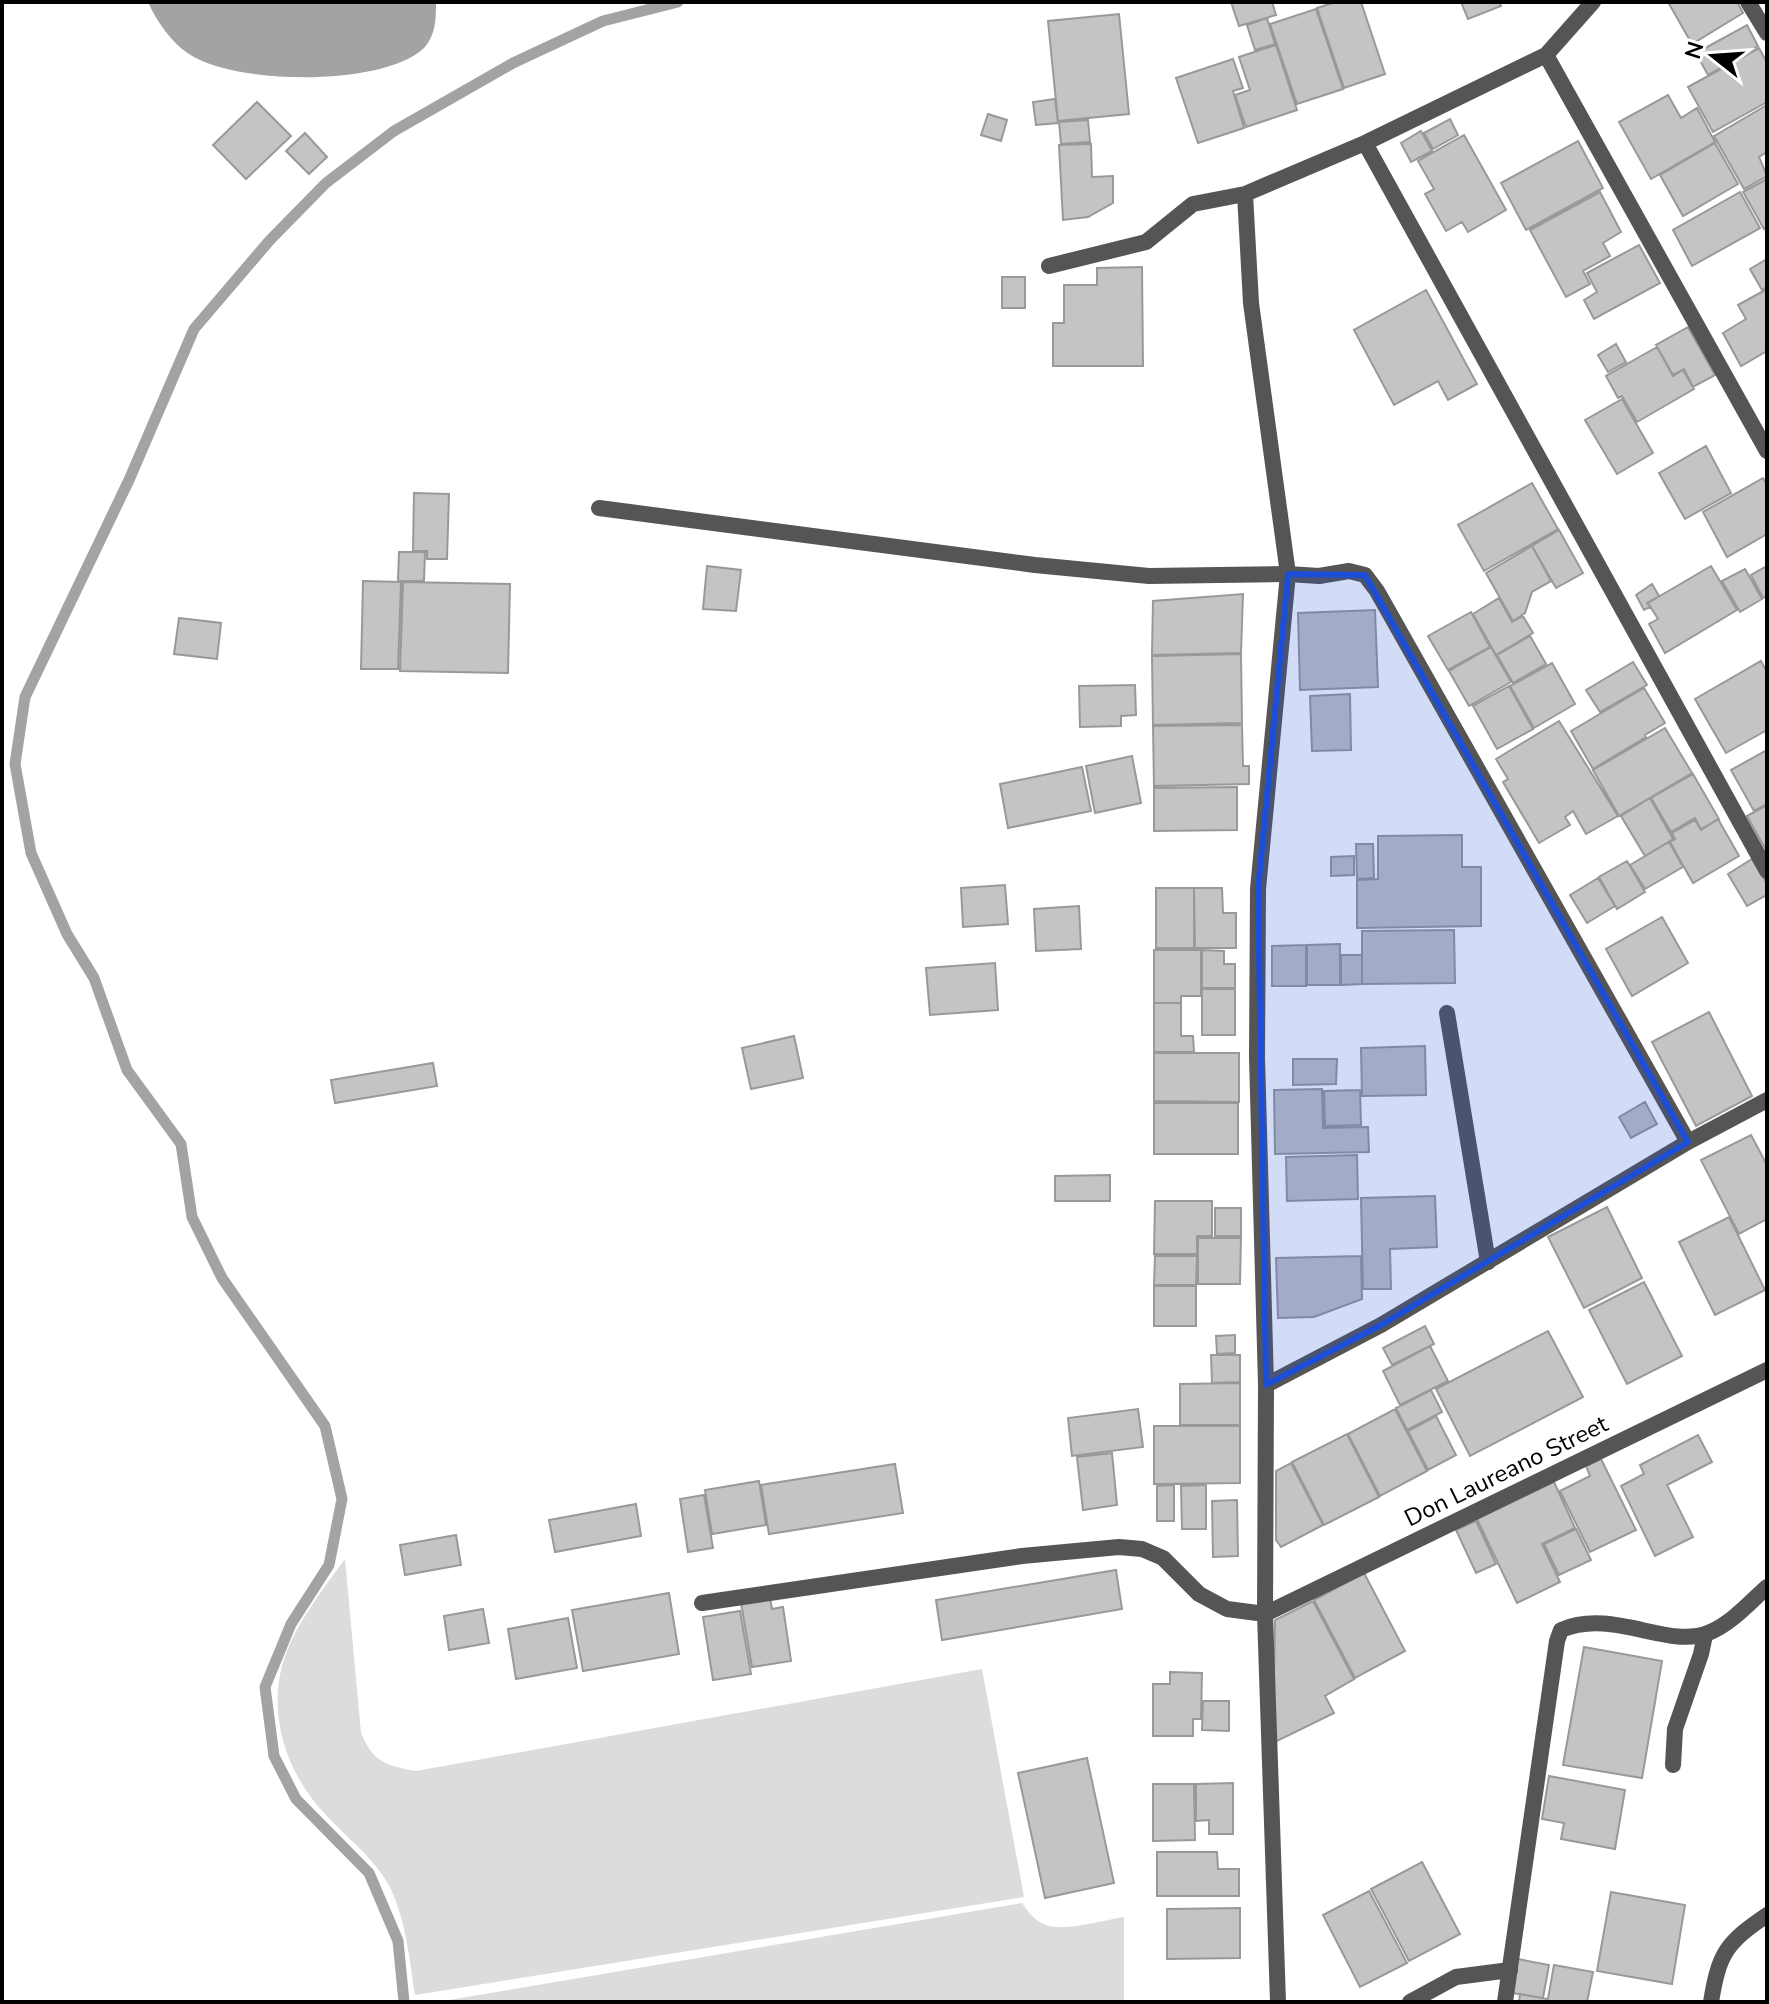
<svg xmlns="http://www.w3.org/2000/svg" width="1769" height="2004" font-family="'Nunito Sans',sans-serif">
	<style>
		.green { fill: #dcdcdc }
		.water { fill: #a3a3a3 }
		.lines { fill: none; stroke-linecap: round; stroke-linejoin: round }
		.stream { stroke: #a3a3a3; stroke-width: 11 }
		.building { fill: #c4c4c4; stroke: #999; stroke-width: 2 }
		.service { stroke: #555; stroke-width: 16 }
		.minor { stroke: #555; stroke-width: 16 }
		.marked { fill: #1d4ed8; fill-opacity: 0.2; stroke: #1d4ed8; stroke-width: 6; stroke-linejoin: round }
		.labels { text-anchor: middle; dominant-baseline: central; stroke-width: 8; stroke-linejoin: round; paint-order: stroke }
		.street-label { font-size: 24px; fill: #000; stroke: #fff }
	</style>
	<rect width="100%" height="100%" fill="#fff"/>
	<path class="green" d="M345 1559 361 1733C374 1763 385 1765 416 1771L982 1669 1024 1897 415 1995C409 1957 405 1905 381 1873 364 1849 337 1829 318 1806 281 1763 265 1700 289 1646 302 1616 325 1586 345 1559Z
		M1022 1903C1028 1912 1035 1921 1046 1925 1063 1932 1105 1920 1124 1917V2002H437Z"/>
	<path class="water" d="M148 2H436C436 18 436 35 424 48 383 87 235 85 189 54 171 42 157 22 148 2Z"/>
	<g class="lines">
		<path class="stream" d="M404 2002 398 1941 369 1873 296 1799 274 1756 265 1687 291 1624 329 1565 342 1499 325 1426 222 1278 192 1217 181 1144 127 1070 94 978 67 934 31 853 15 764 25 697 129 480 194 329 270 240 326 183 394 131 513 63 603 21 678 2"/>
	</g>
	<path class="building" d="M1231 2H1272L1276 15 1239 26Z
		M1336 2H1361L1385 74 1344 88 1317 8Z
		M1461 2H1499L1501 6 1468 19Z
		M1668 2H1737L1743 13 1692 44Z
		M1316 9 1343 89 1297 104 1270 24Z
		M1119 14 1129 114 1058 121 1048 21Z
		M1267 18 1275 44 1255 50 1247 25Z
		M1747 25 1758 46 1708 75 1696 53Z
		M1276 45 1297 110 1246 127 1235 95 1250 90 1239 57Z
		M1759 48 1767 63V102L1713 132 1688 87Z
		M1233 59 1243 88 1233 91 1244 128 1198 143 1176 78Z
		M1668 95 1681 118 1697 108 1715 142 1651 179 1619 122Z
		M1055 99 1058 123 1036 125 1033 102Z
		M257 102 291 136 246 179 213 145Z
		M1767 105V152L1759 157 1767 176 1744 189 1714 136Z
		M988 114 1007 120 1001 141 981 135Z
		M1450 119 1458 135 1433 149 1424 133Z
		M1088 120 1090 142 1061 144 1059 122Z
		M1421 131 1432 151 1411 162 1401 143Z
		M305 133 327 157 309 174 286 151Z
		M1464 135 1506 210 1468 232 1462 222 1446 231 1425 194 1434 189 1418 161Z
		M1578 141 1603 188 1526 230 1501 183Z
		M1715 143 1738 184 1683 216 1660 175Z
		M1091 144 1092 177 1113 176V203L1088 217 1063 220 1059 145Z
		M1767 179V227L1764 229 1743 192Z
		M1600 192 1621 232 1603 243 1610 256 1583 271 1590 284 1566 297 1530 230Z
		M1740 192 1760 228 1692 266 1673 230Z
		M1639 245 1660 283 1594 319 1584 300 1597 292 1587 273Z
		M1767 259V287L1762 290 1750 269Z
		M1142 267 1143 366H1053V323H1064V285H1097V268Z
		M1002 277H1025V308H1002Z
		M1767 289V351L1741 366 1723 333 1746 319 1738 305Z
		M1426 290 1477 384 1448 400 1438 381 1394 405 1354 330Z
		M1688 327 1715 375 1693 387 1684 369 1673 375 1656 345Z
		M1616 344 1626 362 1608 372 1598 355Z
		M1657 347 1673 376 1683 370 1694 389 1637 422 1622 396 1618 398 1606 376Z
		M1622 399 1653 453 1617 474 1585 420Z
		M1706 446 1731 493 1685 519 1659 473Z
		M1763 478 1767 485V534L1727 557 1703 512Z
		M1532 483 1558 529 1484 571 1458 525Z
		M414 493 449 494 447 559H427V551H413Z
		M1559 530 1583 573 1556 588 1532 546Z
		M1532 546 1551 581 1532 592 1525 613 1513 621 1486 573Z
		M399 552H425L424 581H398Z
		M707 566 741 570 736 611 703 609Z
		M1711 566 1737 610 1665 653 1649 624 1658 619 1648 603Z
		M1767 566V596L1763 598 1751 575Z
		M1745 569 1762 599 1740 612 1722 581Z
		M363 581 401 582 398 669H361Z
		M403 582 510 584 508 673 400 671Z
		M1652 584 1659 596 1647 603 1650 607 1644 610 1636 595Z
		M1243 594 1241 653 1152 655 1153 601Z
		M1499 598 1512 622 1523 616 1533 633 1496 655 1473 614Z
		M1375 610 1378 687 1300 690 1298 613Z
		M1471 612 1490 647 1448 670 1428 636Z
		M179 618 221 623 217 659 174 654Z
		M1530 636 1546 664 1513 683 1497 655Z
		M1491 647 1511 682 1469 706 1449 671Z
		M1241 654 1242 723 1153 725 1152 656Z
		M1761 661 1767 672V730L1726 753 1695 699Z
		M1633 662 1647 685 1600 712 1586 690Z
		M1552 663 1575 704 1534 728 1510 686Z
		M1135 685 1136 715 1121 716V726L1080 727 1079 686Z
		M1509 686 1533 729 1497 749 1473 706Z
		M1644 688 1665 723 1645 735 1646 737 1593 769 1571 731Z
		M1350 694 1351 750 1312 751 1310 696Z
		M1559 721 1618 816 1586 834 1573 811 1565 817 1570 825 1539 843 1503 782 1508 779 1496 759Z
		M1242 725 1243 766H1249V784L1154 786 1153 726Z
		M1665 728 1692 773 1619 816 1593 770Z
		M1767 750V804L1754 811 1731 770Z
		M1132 756 1141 803 1095 813 1086 766Z
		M1082 767 1091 811 1008 828 1000 784Z
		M1693 774 1719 819 1701 829 1695 818 1671 832 1651 798Z
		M1237 787V830L1154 831V788Z
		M1650 798 1673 839 1645 856 1621 816Z
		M1767 805V850H1766L1747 816Z
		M1718 819 1739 856 1693 883 1670 842 1675 839 1672 833 1695 820 1701 830Z
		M1462 835V867H1481V926L1357 928V880L1378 879V836Z
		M1669 842 1683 867 1645 889 1630 865Z
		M1356 844H1373L1374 878 1357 879Z
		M1354 856V875L1331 876V857Z
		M1752 859 1767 884V895L1747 906 1728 874Z
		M1627 861 1645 892 1617 909 1599 877Z
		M1598 878 1615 906 1587 923 1570 895Z
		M1005 885 1008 924 963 927 961 888Z
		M1156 888H1194V948H1156Z
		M1194 888H1222L1223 913H1236V948H1195Z
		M1079 906 1081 949 1036 951 1034 909Z
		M1662 917 1688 963 1632 996 1606 949Z
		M1454 930 1455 983 1362 984V931Z
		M1340 944V985H1307V945Z
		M1306 945V986H1272V946Z
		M1154 950H1201V996H1181V1003H1154Z
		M1202 950 1224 951V964H1235V988H1202Z
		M1341 955H1362V984L1341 985Z
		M995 963 998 1010 930 1015 926 968Z
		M1202 989H1235V1035H1202Z
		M1154 1003H1181V1036H1193L1194 1052H1154Z
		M1709 1012 1752 1096 1696 1126 1652 1042Z
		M794 1036 803 1078 751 1089 742 1048Z
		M1425 1046 1426 1095 1362 1096 1361 1048Z
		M1154 1053H1239V1102L1154 1101Z
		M1293 1059H1337L1336 1084 1293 1085Z
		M433 1063 437 1086 335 1103 331 1080Z
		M1322 1089 1323 1128 1368 1127 1369 1152 1275 1154 1274 1090Z
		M1360 1090 1361 1125 1325 1126 1324 1091Z
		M1645 1102 1657 1124 1631 1138 1619 1117Z
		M1154 1103H1238V1154H1154Z
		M1751 1135 1767 1165V1219L1739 1234 1701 1160Z
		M1357 1155 1358 1199 1287 1201 1286 1157Z
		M1110 1175V1201H1055V1176Z
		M1435 1196 1437 1247 1390 1249 1391 1289H1363L1361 1198Z
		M1155 1201H1212V1236H1197V1254H1154Z
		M1607 1207 1642 1278 1584 1308 1548 1237Z
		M1215 1208H1241V1236H1215Z
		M1729 1217 1765 1290 1715 1315 1679 1242Z
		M1198 1238H1241L1240 1284H1198Z
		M1155 1256H1197L1196 1285H1154Z
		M1361 1256 1362 1299 1314 1317 1278 1318 1276 1258Z
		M1644 1282 1682 1356 1627 1384 1589 1310Z
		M1154 1286H1196V1326H1154Z
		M1425 1326 1434 1344 1392 1365 1383 1348Z
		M1548 1331 1583 1397 1470 1456 1436 1389Z
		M1235 1335V1353L1217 1354 1216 1336Z
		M1430 1346 1448 1381 1400 1405 1383 1371Z
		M1211 1355H1240V1382L1212 1383Z
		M1240 1383V1425H1180V1384Z
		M1431 1390 1442 1412 1407 1430 1396 1408Z
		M1138 1409 1143 1447 1072 1456 1068 1418Z
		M1395 1409 1427 1471 1380 1496 1348 1434Z
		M1436 1416 1456 1455 1428 1470 1408 1431Z
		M1154 1426H1240V1483L1154 1484Z
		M1347 1434 1379 1497 1324 1525 1292 1462Z
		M1698 1435 1712 1462 1667 1485 1693 1537 1655 1556 1621 1486 1644 1474 1640 1465Z
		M1112 1453 1117 1505 1083 1510 1077 1457Z
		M1601 1459 1636 1530 1590 1552 1560 1491 1590 1476 1586 1466Z
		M1291 1463 1323 1525 1281 1547 1276 1540V1471Z
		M895 1464 903 1513 769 1534 761 1485Z
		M759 1481 766 1525 712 1534 705 1490Z
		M1554 1482 1575 1528 1542 1544 1560 1582 1517 1603 1477 1519Z
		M1174 1485V1521H1157V1486Z
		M1206 1485V1529H1182L1181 1486Z
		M704 1495 713 1548 688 1552 680 1499Z
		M1237 1500 1238 1556 1213 1557 1212 1501Z
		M636 1504 641 1536 555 1552 549 1520Z
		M1476 1521 1496 1564 1476 1573 1456 1530Z
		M1576 1529 1591 1560 1559 1575 1544 1544Z
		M456 1535 461 1565 405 1575 400 1545Z
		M1116 1570 1122 1609 942 1640 936 1600Z
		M1364 1573 1405 1651 1355 1678 1314 1600Z
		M669 1593 679 1654 583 1671 572 1610Z
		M770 1598 772 1609 783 1607 791 1661 752 1667 741 1603Z
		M1313 1601 1354 1679 1325 1696 1334 1713 1273 1743 1275 1620Z
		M483 1609 489 1643 449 1650 444 1616Z
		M740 1611 751 1674 713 1680 703 1617Z
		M568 1618 577 1668 516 1679 508 1629Z
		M1584 1647 1662 1661 1642 1778 1563 1765Z
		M1170 1672 1202 1673 1201 1719H1193V1736H1153V1684H1170Z
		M1203 1701H1229V1731L1202 1730Z
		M1087 1758 1114 1883 1045 1898 1018 1773Z
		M1549 1776 1625 1790 1615 1849 1561 1839 1564 1823 1542 1819Z
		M1233 1783V1834H1209V1820L1196 1821V1784Z
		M1153 1784H1194L1195 1840 1153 1841Z
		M1157 1852H1217L1218 1869H1239V1896H1157Z
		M1422 1862 1460 1934 1409 1961 1371 1889Z
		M1369 1891 1407 1963 1360 1987 1323 1915Z
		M1611 1892 1685 1905 1672 1984 1597 1971Z
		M1240 1908V1958L1167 1959V1909Z
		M1518 1959 1549 1965 1543 1998 1512 1993Z
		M1554 1965 1593 1972 1587 2002H1519L1520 1994 1548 1999Z"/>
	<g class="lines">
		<path class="service" d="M599 508 1035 565 1149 576 1288 574
			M1447 1013 1488 1262
			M1673 1765 1675 1729 1701 1654 1705 1635
			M1410 2002 1456 1977 1510 1970"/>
		<path class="minor" d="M1748 2 1767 33
			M1546 55 1767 451
			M1365 143 1767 871
			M1245 194 1251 303 1288 574 1258 889 1257 1057 1266 1385 1265 1614 1278 2002
			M1049 266 1146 242 1193 204 1245 194 1365 143 1546 55 1593 2
			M1288 574 1319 576 1349 571 1365 575 1377 591 1688 1142
			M1266 1385 1381 1325 1688 1142 1767 1100
			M702 1603 1022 1556 1119 1547 1142 1549 1163 1558 1199 1594 1227 1609 1265 1614 1767 1370
			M1505 2002 1557 1641 1561 1630C1613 1608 1667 1649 1708 1633 1731 1624 1749 1603 1767 1587
			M1711 2002C1719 1953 1726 1943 1767 1915"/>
	</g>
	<path class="marked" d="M1288 574 1365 575 1688 1142 1381 1325 1266 1385 1258 889Z"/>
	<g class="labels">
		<g class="street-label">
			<text transform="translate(1506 1471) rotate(-26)">Don Laureano Street</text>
		</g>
	</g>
	<rect width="1769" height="2004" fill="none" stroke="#000000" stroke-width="8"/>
	<g transform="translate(1713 56) rotate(287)" stroke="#ffffff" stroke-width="6" paint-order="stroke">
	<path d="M0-6L14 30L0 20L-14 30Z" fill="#000000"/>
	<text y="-12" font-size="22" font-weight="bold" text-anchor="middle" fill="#000000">N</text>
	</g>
</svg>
